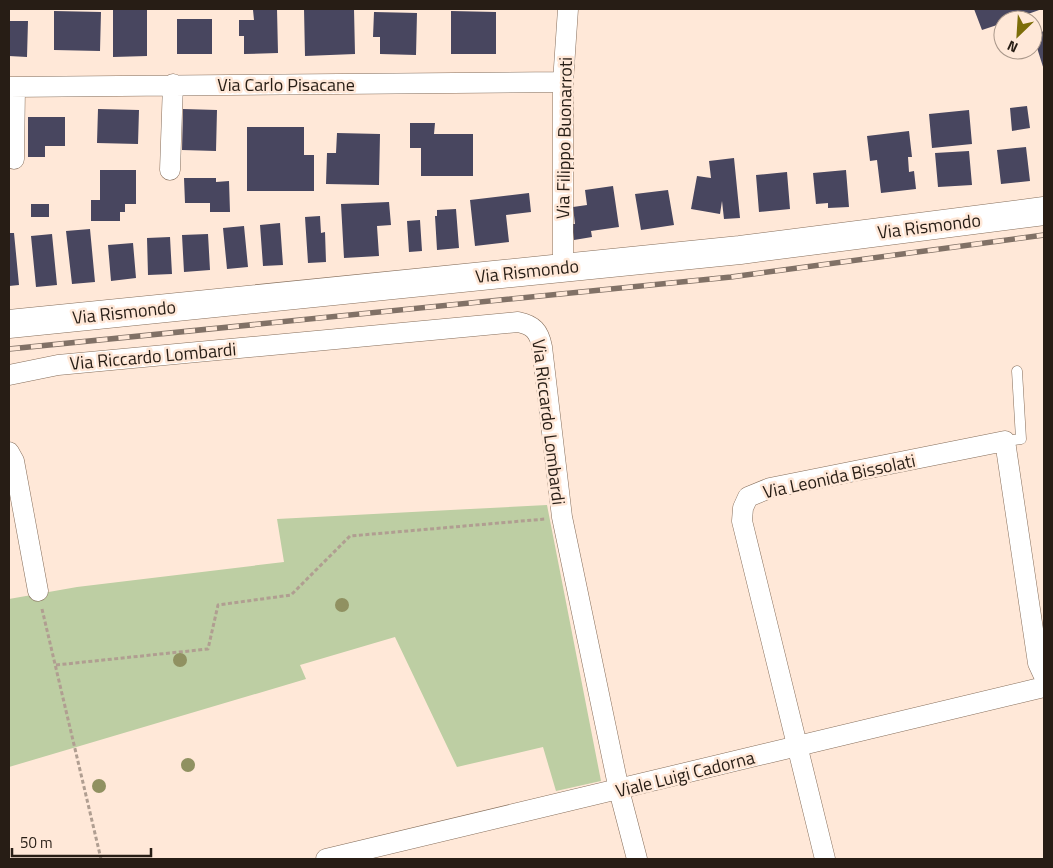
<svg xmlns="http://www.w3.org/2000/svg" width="1053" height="868" font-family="'Titillium Web',sans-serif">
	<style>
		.green { fill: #bdcea3 }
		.building { fill: #48465f }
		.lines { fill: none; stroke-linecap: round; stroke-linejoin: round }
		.lane-casing { stroke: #866e5b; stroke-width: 11 }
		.street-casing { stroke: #866e5b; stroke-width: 21 }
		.secondary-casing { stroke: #866e5b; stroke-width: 29 }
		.path { stroke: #b09e91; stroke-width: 3; stroke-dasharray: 4 2.5; stroke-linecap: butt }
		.lane { stroke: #fff; stroke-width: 10 }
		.street { stroke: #fff; stroke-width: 20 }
		.secondary { stroke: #fff; stroke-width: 28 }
		.rail-casing { stroke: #817166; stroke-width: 5.5 }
		.rail { stroke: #ffe8d8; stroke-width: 4; stroke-dasharray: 11; stroke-linecap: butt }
		.tree { fill: #909161 }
		.labels { text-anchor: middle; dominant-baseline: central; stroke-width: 5; stroke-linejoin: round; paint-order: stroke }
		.street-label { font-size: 18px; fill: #271d15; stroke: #ffe8d8 }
	</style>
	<rect width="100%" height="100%" fill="#ffe8d8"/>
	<path class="green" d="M547 505 601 781 556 791 543 747 457 767 395 637 300 665 306 679 9 767V599L77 587 284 562 277 519Z"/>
	<path class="building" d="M113 9H147V56L113 57Z
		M277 9 278 53 244 54V36H239V20H254L253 10Z
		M304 9H354L355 54 305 56Z
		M974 9H1042L1011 20H1003V23L982 30Z
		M54 11 101 12 100 51 54 50Z
		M451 11 496 12V54H451Z
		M374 12 417 13 416 55 380 54V37H373Z
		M177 19H212V54H177Z
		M9 21H28L27 57 9 56Z
		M1044 31V70L1033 35Z
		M1027 106 1030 128 1012 131 1010 108Z
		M98 109 139 110 138 144 97 143Z
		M183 109 217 110 216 151 182 150Z
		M969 110 972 144 932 148 929 114Z
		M28 117H65V146H45V157H28Z
		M410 123H435L434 134H473V176H421V148H410Z
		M247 127H304V155H314V191H247Z
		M909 131 912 157H908L909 172 914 171 916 189 881 193 877 160 870 161 867 136Z
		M337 133 380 134 379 185 326 184 327 153H336Z
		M1026 147 1030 181 1001 184 997 150Z
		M969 151 972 185 938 187 935 153Z
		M734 158 740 218 724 219 722 201 720 214 691 209 697 176 711 178 709 161Z
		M100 170H136V204H125V212H120V221H91V200H100Z
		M846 170 849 207 828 208V203L816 204 813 173Z
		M787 172 790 209 759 212 756 175Z
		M184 178H216V182L229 181 230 212H210V203H185Z
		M613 186 619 227 591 231 592 237 574 240 572 224H575L573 207 587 205 585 190Z
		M668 190 674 225 641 230 635 194Z
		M529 193 531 212 506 215 509 242 475 246 470 200Z
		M389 202 391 225 377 226 379 256 344 258 341 204Z
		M31 204H49V217H31Z
		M456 209 459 248 437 250 435 216H437V210Z
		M320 216 321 233 325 232 326 262 308 263 305 217Z
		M420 220 422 251 409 252 407 221Z
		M280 223 283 265 263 266 260 225Z
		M244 226 248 267 227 269 223 228Z
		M90 229 95 282 72 284 66 231Z
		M9 233H14L19 285 9 286Z
		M52 234 57 285 36 287 31 236Z
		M208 234 210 270 184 272 182 235Z
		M170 237 172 274 148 275 147 238Z
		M133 243 136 278 111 281 108 245Z"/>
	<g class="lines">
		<defs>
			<path id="lane" d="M1005 441 1021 439 1017 371"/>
			<path id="street" d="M9 87 563 82
				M14 159 15 87
				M170 170 173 84
				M563 268V82L568 9
				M9 375 58 365 518 322C533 325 539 331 542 347L562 517 619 790 637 859
				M9 452 14 461 38 591
				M326 859 1044 687
				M825 859 742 521 743 508 748 497 770 488 1005 441 1038 663 1044 676"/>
			<path id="secondary" d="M9 324 740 250 1044 211"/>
		</defs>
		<use href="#lane" class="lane-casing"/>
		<use href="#street" class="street-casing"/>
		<use href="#secondary" class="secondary-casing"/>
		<path class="path" d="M42 609 101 859
			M56 665 208 649 218 605 291 595 350 536 545 519"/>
		<use href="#lane" class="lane"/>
		<use href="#street" class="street"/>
		<use href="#secondary" class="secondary"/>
		<defs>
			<path id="rail" d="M9 349 731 277 1044 235"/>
		</defs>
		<use href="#rail" class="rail-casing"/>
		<use href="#rail" class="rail"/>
	</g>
	<g class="tree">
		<circle cx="342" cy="605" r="7"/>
		<circle cx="180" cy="660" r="7"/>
		<circle cx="188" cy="765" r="7"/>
		<circle cx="99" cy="786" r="7"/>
	</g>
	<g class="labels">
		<g class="street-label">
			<text x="286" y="84">Via Carlo Pisacane</text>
			<text transform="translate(564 138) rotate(-89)">Via Filippo Buonarroti</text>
			<text transform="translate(929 226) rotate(-7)">Via Rismondo</text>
			<text transform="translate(527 271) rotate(-6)">Via Rismondo</text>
			<text transform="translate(124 312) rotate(-6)">Via Rismondo</text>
			<text transform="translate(153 356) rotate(-5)">Via Riccardo Lombardi</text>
			<text transform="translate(549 422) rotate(83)">Via Riccardo Lombardi</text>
			<text transform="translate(839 476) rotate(-12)">Via Leonida Bissolati</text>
			<text transform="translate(685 774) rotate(-14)">Viale Luigi Cadorna</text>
		</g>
	</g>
	<rect width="1053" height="868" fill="none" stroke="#271d15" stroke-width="20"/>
	<g transform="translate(1018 35) rotate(205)"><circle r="24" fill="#ffe8d8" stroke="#a9978a"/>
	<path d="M0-4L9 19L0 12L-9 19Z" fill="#7c6d09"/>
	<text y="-8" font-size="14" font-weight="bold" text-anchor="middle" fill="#271d15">N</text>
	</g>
	<path d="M12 848v8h139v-8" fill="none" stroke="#271d15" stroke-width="2.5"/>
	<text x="20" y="848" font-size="15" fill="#271d15" stroke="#ffe8d8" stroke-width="4" paint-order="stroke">50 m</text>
</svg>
